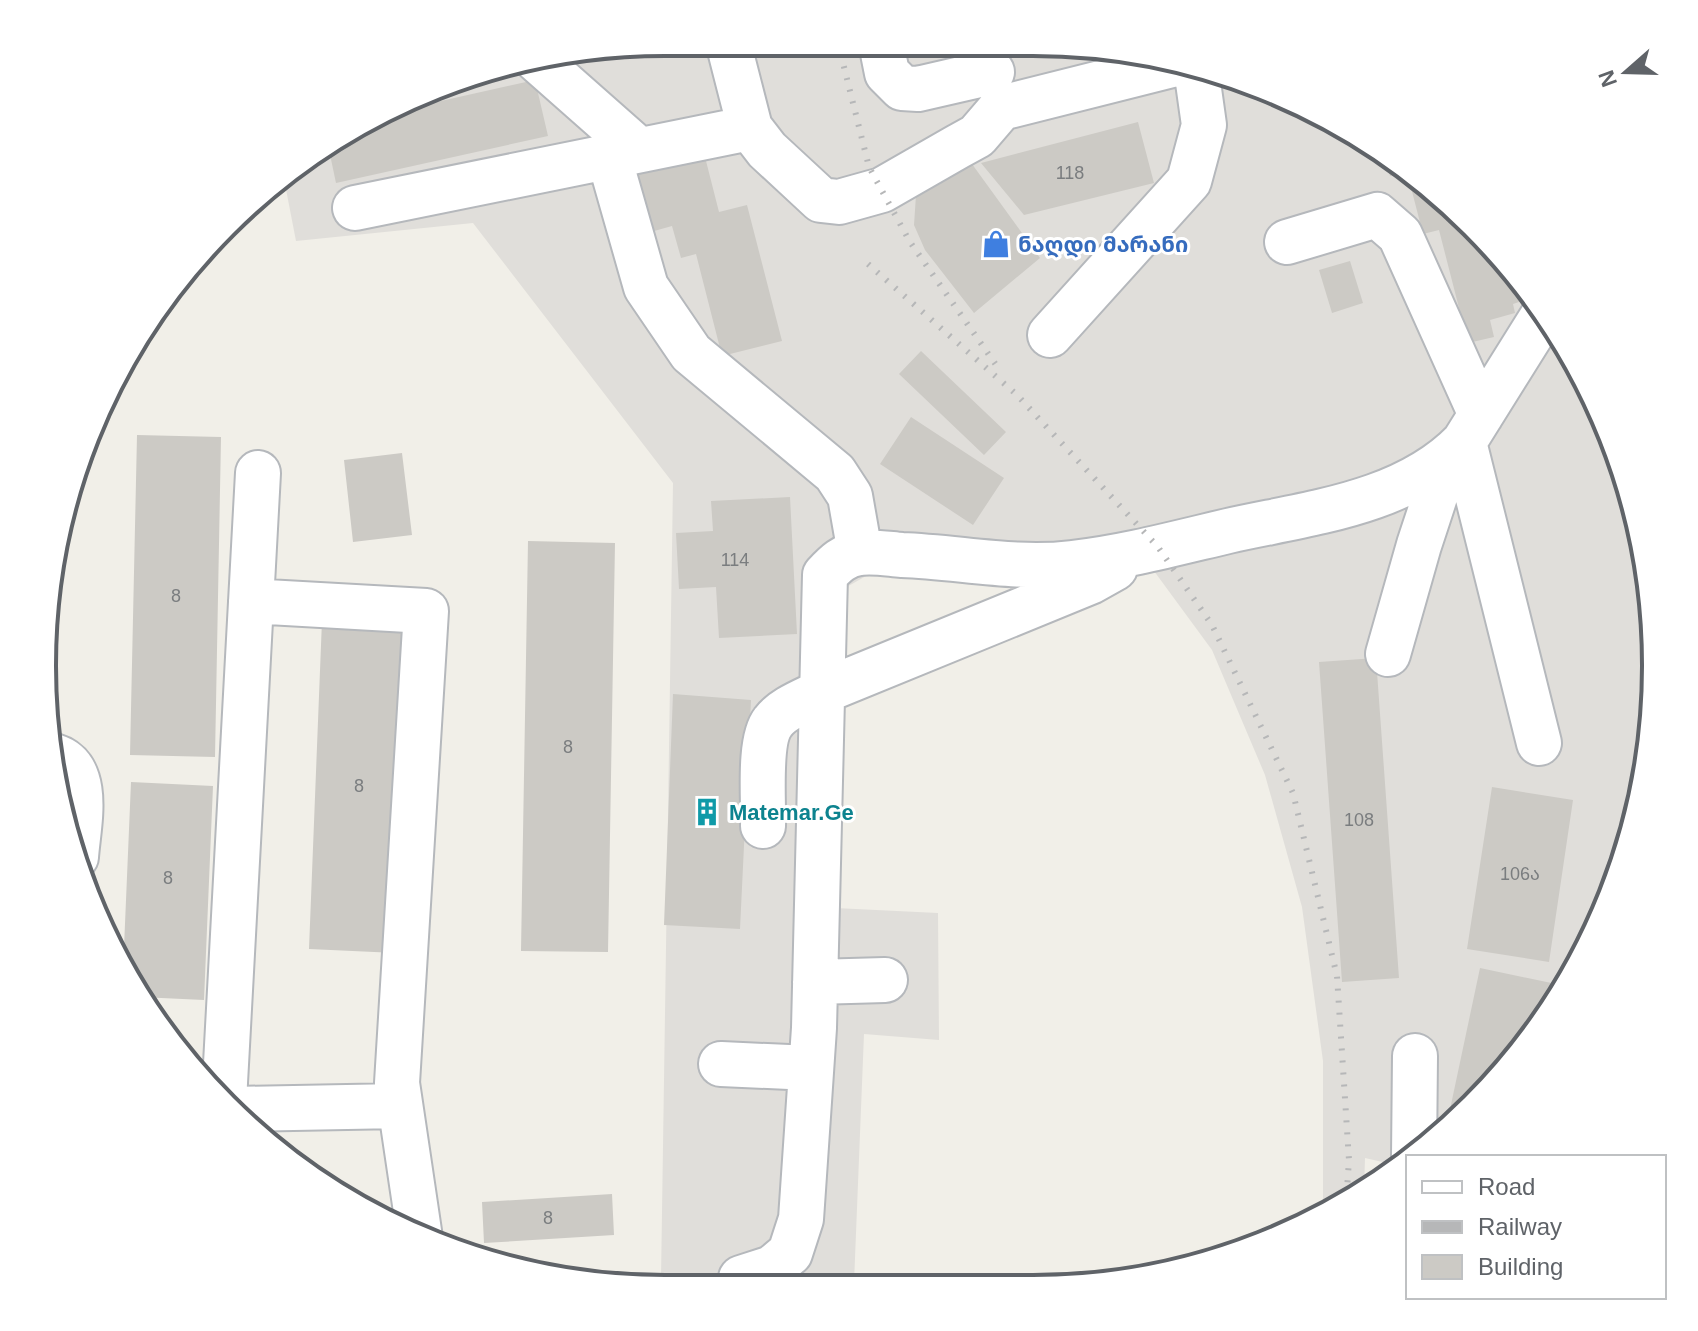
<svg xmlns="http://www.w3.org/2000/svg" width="1698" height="1331" font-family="Helvetica,'Noto Sans Georgian',sans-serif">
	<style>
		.industrial { fill: #e0deda }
		.building { fill: #cccac5 }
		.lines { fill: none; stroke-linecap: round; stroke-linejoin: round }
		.minor-casing { stroke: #b5b8bc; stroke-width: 48 }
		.minor { stroke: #fff; stroke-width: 44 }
		.rail { stroke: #b6b7b8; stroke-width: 6; stroke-dasharray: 2 10; stroke-linecap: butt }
		.labels { text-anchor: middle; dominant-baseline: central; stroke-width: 6; stroke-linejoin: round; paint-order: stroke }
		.number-label { font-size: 18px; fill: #7a7d7f }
		.shop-label { font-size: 22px; font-weight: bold; fill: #366cbe; stroke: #fff; text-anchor: start }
		.culture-label { font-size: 22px; font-weight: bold; fill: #0d838f; stroke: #fff; text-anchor: start }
		.rim { fill: none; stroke: #5f6368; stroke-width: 4 }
	</style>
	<rect width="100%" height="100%" fill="#f1efe8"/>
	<path class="industrial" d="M666 42 1073 43 1233 75 1412 171 1502 255 1572 353 1623 465 1651 584 1655 706 1635 826 1592 941 1527 1045 1444 1134 1400 1166 1365 1158 1364 1191 1345 1205 1323 1215V1061L1302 907 1265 775 1212 650 1154 571 1052 584 885 573 866 576 845 588 835 908 938 913 939 1040 864 1034 854 1283 661 1279 673 483 473 223 296 241 284 179 353 126 504 63Z"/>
	<path class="building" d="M904 43H975L978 55 950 62 947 47 907 56Z
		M535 80 548 136 336 183 328 145 353 126 383 114Z
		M1138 122 1154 183 1024 215 981 163Z
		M705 157 719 212 747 205 782 341 722 356 696 254 681 258 672 226 647 233 632 175Z
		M1385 157 1412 171 1502 255 1524 286 1515 288 1519 302 1513 304 1515 313 1490 320 1494 337 1468 343 1439 230 1423 234 1407 172 1390 176Z
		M972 164 1040 258 974 313 925 250 914 225 916 195 952 170Z
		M1350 261 1363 303 1332 313 1319 270Z
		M921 351 1006 432 984 455 899 374Z
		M911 417 1004 478 973 525 880 464Z
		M137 435 221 437 215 757 130 755Z
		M402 453 412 535 353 542 344 460Z
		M790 497 797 634 719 638 716 587 679 589 676 533 713 531 711 501Z
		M528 541 615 543 608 952 521 951Z
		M322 620 409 624 396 953 309 949Z
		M1376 658 1399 978 1342 982 1319 662Z
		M673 694 751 700 740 929 664 925Z
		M131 782 213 786 204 1000 140 997 123 971Z
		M1492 787 1573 800 1549 962 1467 949Z
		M1480 968 1561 985 1560 992 1527 1045 1445 1133Z
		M612 1194 614 1235 484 1243 482 1202Z"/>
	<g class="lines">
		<defs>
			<path id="minor" d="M728 42 750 128 767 150 821 200 839 202 882 190 957 147 977 136 1001 108 1176 64
				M881 43 887 73 902 88 918 89 992 72
				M536 59 639 150
				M609 157 646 287 691 353 835 473 850 496 860 553
				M355 208 750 128
				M1287 242 1377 215 1400 235 1481 415
				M1050 335 1189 181 1204 125 1196 68
				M1464 442 1539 743
				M251 601 426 611 397 1083 420 1238
				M1388 654 1419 545 1447 460
				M54 756C93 768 78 826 76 857
				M763 826C764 801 758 741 773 722 783 708 806 700 821 692L1090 582 1115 568
				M815 982 885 980
				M721 1064 811 1068
				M224 1101 258 473
				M234 1109 400 1106
				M1414 1156 1415 1056
				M741 1278 772 1268 790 1253 801 1219 814 1028 825 575C835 564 844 555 860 553 873 551 889 554 902 555 959 557 1015 570 1072 563 1125 557 1177 543 1228 531 1308 513 1404 504 1464 442L1544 314"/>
		</defs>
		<use href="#minor" class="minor-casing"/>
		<use href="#minor" class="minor"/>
		<path class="rail" d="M838 43 869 167 910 242 1001 372
			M868 264 1017 395 1158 547 1212 625 1293 793 1337 976 1349 1160 1346 1204"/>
	</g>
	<defs>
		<symbol id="shop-bare" viewBox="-9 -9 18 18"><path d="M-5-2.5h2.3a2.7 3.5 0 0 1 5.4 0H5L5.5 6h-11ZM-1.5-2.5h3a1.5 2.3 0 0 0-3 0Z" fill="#3f7fe0" stroke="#fff" stroke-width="2.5" paint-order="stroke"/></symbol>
		<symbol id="building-bare" viewBox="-9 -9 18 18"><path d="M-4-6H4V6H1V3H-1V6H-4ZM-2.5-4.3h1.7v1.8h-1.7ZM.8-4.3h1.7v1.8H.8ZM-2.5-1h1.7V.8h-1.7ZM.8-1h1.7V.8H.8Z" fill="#0f9aa8" stroke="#fff" stroke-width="2.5" paint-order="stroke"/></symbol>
	</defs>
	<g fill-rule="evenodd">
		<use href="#shop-bare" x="976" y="224" width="40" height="40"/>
		<use href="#building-bare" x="687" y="792" width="40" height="40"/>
	</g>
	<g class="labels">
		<g class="number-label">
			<text x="1070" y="173">118</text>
			<text x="735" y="560">114</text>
			<text x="176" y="596">8</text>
			<text x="568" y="747">8</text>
			<text x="359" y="786">8</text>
			<text x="1359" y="820">108</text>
			<text x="1520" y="874">106ა</text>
			<text x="168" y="878">8</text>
			<text x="548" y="1218">8</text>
		</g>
		<g class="shop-label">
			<text x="1018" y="244">ნაღდი მარანი</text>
		</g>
		<g class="culture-label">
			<text x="729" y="812">Matemar.Ge</text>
		</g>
	</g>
	<path d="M0 0H1698V1331H0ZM665 56H1033A609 609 0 0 1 1642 665V666A609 609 0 0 1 1033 1275H665A609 609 0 0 1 56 666V665A609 609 0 0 1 665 56Z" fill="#fff" fill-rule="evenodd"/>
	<path class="rim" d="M665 56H1033A609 609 0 0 1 1642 665V666A609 609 0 0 1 1033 1275H665A609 609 0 0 1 56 666V665A609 609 0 0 1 665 56Z"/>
	<rect x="1406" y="1155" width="260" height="144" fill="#ffffff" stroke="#bfc1c3" stroke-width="2"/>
	<rect x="1422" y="1181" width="40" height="12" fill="#ffffff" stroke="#bfc1c3" stroke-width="2"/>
	<text x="1478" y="1195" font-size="24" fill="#5f6368">Road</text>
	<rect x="1422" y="1221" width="40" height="12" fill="#b6b7b8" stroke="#bfc1c3" stroke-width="2"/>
	<text x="1478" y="1235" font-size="24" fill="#5f6368">Railway</text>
	<rect x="1422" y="1255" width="40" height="24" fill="#cccac5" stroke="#bfc1c3" stroke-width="2"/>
	<text x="1478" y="1275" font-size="24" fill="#5f6368">Building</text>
	<g transform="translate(1626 72) rotate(250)" stroke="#ffffff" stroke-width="6" paint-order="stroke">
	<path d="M0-6L14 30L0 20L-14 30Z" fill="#5f6368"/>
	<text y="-12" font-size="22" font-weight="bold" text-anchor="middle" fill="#5f6368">N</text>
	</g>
</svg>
